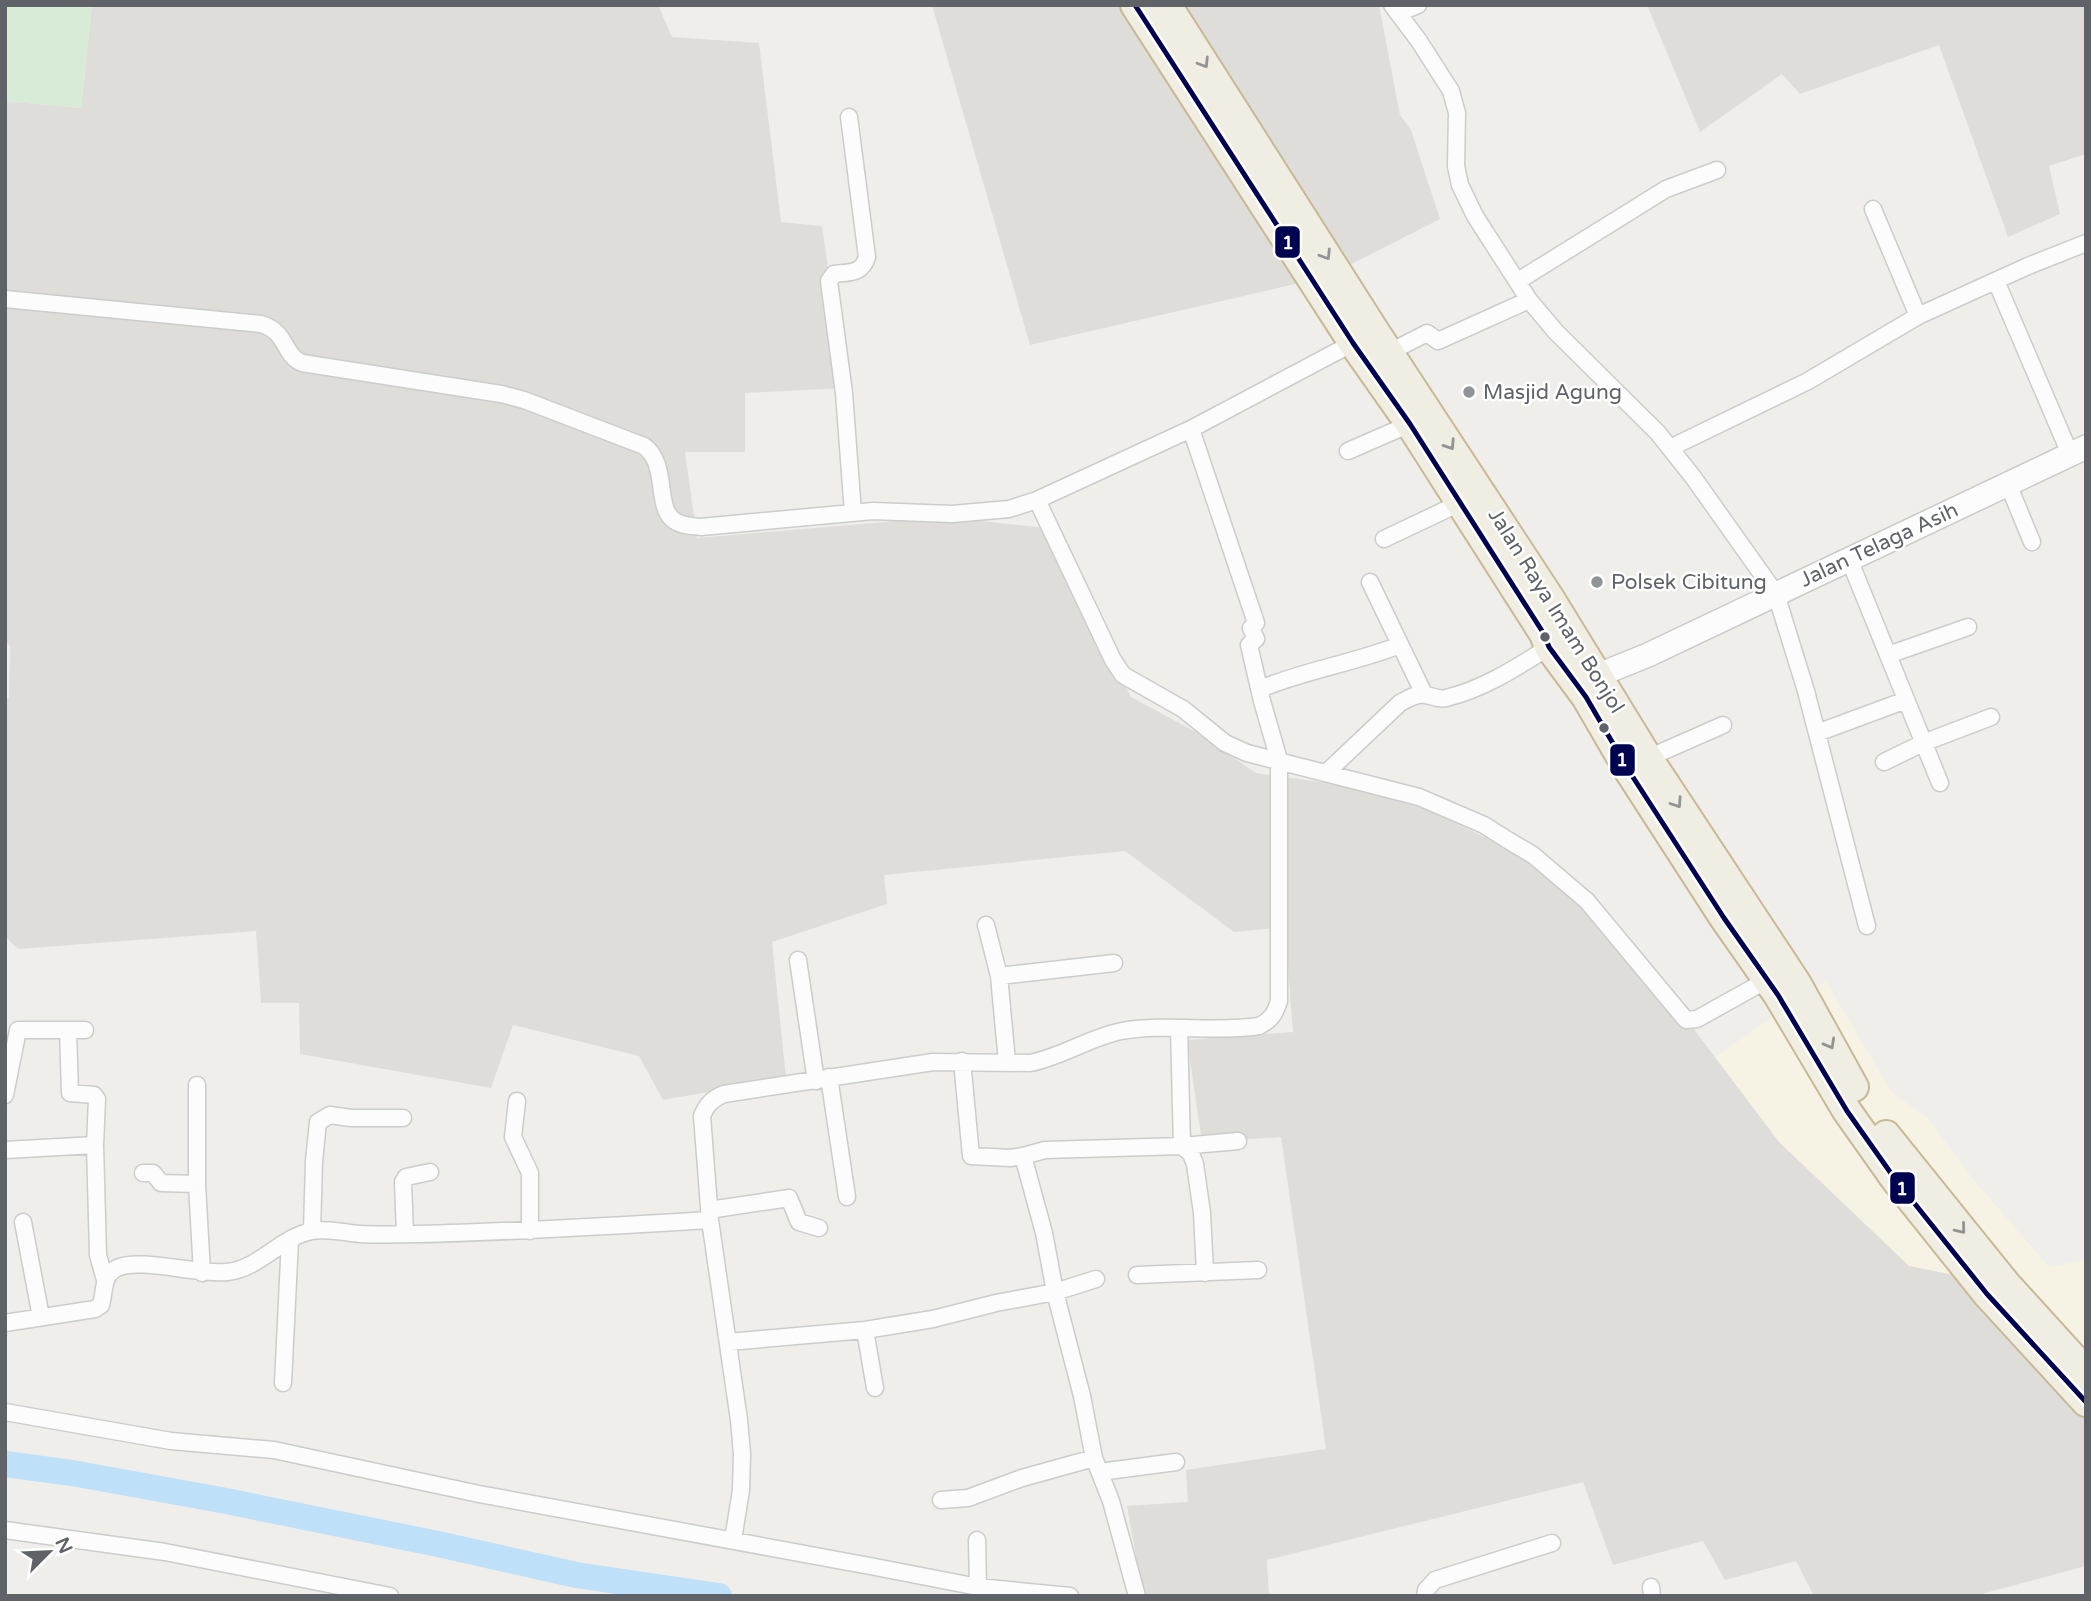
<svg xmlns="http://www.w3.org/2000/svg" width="2091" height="1601" font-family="'Varela Round',sans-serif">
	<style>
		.commercial { fill: #f7f3e4 }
		.industrial { fill: #dfddda }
		.green { fill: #d8ebd6 }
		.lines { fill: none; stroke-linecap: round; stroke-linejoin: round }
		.river { stroke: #bfe0f9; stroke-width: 26 }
		.street-casing { stroke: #cbcccc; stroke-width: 19 }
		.secondary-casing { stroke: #cacacb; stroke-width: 26 }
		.highway-casing { stroke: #c8b996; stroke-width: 32 }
		.street { stroke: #fdfcfc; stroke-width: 16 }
		.secondary { stroke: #fdfcfc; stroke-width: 23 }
		.highway { stroke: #f0ede3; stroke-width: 28 }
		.bus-1-casing { stroke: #fff; stroke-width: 10 }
		.bus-1 { stroke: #000350; stroke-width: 5 }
		.oneway { stroke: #929393 }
		.poi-dot { fill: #919496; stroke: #fff; stroke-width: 2.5 }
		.bus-dot { fill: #5f6368; stroke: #fff; stroke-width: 2.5 }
		.labels { text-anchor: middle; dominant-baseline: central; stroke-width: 5; stroke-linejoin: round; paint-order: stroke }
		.poi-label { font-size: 21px; fill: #5f6368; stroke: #fff; text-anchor: start }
		.street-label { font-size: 21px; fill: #5f6368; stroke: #fff }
		.line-badge { stroke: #fff; stroke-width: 2.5 }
		.badge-label { font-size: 19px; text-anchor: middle; font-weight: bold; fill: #fff }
	</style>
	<rect width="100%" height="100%" fill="#efeeea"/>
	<path class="commercial" d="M1826 981 1892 1093 1927 1117 1971 1177 2049 1267 2086 1260V1392L1979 1280 1909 1266 1779 1142 1715 1057Z"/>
	<path class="industrial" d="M92 5H658L672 37 759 43 781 222 822 226 845 388 745 393V452H685L697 538 944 517 1047 528 1131 697 1194 731 1256 773 1387 791 1546 866 1659 983 1779 1142 1909 1266 1979 1280 2086 1392V1566L1974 1596H1814L1796 1561 1725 1580 1703 1541 1613 1565 1583 1482 1267 1560 1269 1596 1143 1595 1127 1506 1188 1502 1186 1470 1326 1449 1281 1137 1202 1142 1187 1040 1293 1032 1285 927 1234 932 1125 851 884 875 887 904 772 942 786 1078 663 1100 639 1056 513 1025 491 1088 300 1054 299 1003H261L256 931 18 949 5 936V699L9 698 10 646 5 640V101L81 108Z
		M932 5H1379L1400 115 1411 130 1440 219 1326 277 1030 345Z
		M1647 5H2086V154L2049 166 2060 214 2008 237 1939 45 1800 94 1782 74 1700 132Z"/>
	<path class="green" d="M5 5H92L81 108 5 101Z"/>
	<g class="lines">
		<path class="river" d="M5 1464 72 1473 221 1500 438 1544 576 1575 719 1596"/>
		<defs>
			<path id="street" d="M1392 5 1419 41 1451 91 1457 113 1456 166 1460 185 1475 216 1529 300 1556 332 1658 433 1693 477 1776 594 1806 691 1867 926
				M1399 13 1418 5
				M849 117 867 257C862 274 850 272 834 274L829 281 844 393 853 513
				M1873 209 1918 316
				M1518 281 1666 189 1717 170
				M1996 281 2070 454
				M5 299 261 324C288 332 282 354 302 363L501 394 524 400 644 446C671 466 652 513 679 523 685 526 694 526 701 527L873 511 952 514 1009 509 1037 500 1191 429 1353 343
				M1390 352 1427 333 1438 341 1529 300
				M1670 448 1808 381 1918 316 2028 266 2086 243
				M1348 451 1410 424
				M2008 484 2032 542
				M1037 500 1113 660 1123 675 1183 709 1225 743 1247 753 1419 797 1484 825 1506 839 1533 855 1587 901 1686 1020 1697 1019 1767 980
				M1384 539 1460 503
				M1849 559 1940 783
				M1370 582 1424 694
				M1888 655 1968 627
				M1260 689C1306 670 1354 663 1400 645
				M1817 733 1906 700
				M1648 758 1723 725
				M1884 762 1923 743 1991 717
				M1326 773 1400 703C1408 699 1416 693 1425 695 1434 696 1438 700 1446 698 1484 689 1517 667 1549 647
				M986 925 999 976 1007 1062
				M798 960 816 1081
				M999 976 1114 963
				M1179 1028 1182 1146 1191 1154 1195 1164 1202 1213 1205 1273
				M68 1030 70 1093 94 1095 97 1099 95 1145
				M962 1061 971 1156 1010 1158 1023 1156
				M829 1077 847 1197
				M197 1085V1184L202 1273
				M5 1095 18 1030H85
				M517 1101 513 1137 530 1173V1231
				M5 1150 95 1145 98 1255 105 1280
				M143 1173H153L161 1183 197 1184
				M709 1210 789 1198 799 1222 819 1228
				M23 1222 41 1317
				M312 1231 314 1161 318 1122 330 1115 351 1118H403
				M405 1234 403 1182 406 1177 430 1172
				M1137 1275 1258 1270
				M5 1323 95 1309 101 1305C105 1291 102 1275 117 1268 139 1257 198 1275 227 1272 259 1269 281 1237 312 1231 328 1228 345 1233 360 1234 379 1235 399 1234 418 1234 516 1232 612 1226 710 1220
				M865 1330 875 1388
				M728 1342 865 1330 933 1319 996 1303 1055 1292 1096 1279
				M283 1383 290 1240
				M5 1412 171 1441 274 1450 479 1494 870 1566 978 1587 1070 1596
				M1100 1472 1176 1462
				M941 1500 968 1498 1022 1478 1094 1458
				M5 1530 165 1552 390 1596
				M733 1540 741 1490 742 1454 739 1420 710 1220 702 1116C707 1104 712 1099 724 1094L933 1062 1030 1063C1062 1057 1090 1037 1122 1031 1167 1023 1214 1033 1259 1026 1271 1020 1275 1014 1279 1001V760L1262 701 1249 645 1256 639 1251 628 1256 623 1191 429
				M977 1540 978 1587
				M1651 1587 1652 1596
				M1137 1596 1111 1501 1094 1458 1082 1396 1055 1292 1044 1233 1023 1156 1045 1150 1182 1146 1238 1141
				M1425 1596 1426 1590 1435 1580 1552 1543"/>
			<path id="secondary" d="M1596 676 1648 655 2086 447"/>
			<path id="highway" d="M1135 5 1353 343 1410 424 1544 634 1549 647 1586 697 1629 771 1724 918 1778 995 1847 1111 1895 1179 1987 1294 2086 1402
				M1167 5 1374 330 1551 600 1648 758 1797 984 1854 1087
				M1886 1135 2006 1284 2086 1372"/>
		</defs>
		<use href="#street" class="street-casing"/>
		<use href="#secondary" class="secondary-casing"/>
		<use href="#highway" class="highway-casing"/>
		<use href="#street" class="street"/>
		<use href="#secondary" class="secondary"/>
		<use href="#highway" class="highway"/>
		<defs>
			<path id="bus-1" d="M1135 5 1353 343 1410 424 1544 634 1549 647 1586 697 1629 771 1724 918 1778 995 1847 1111 1895 1179 1987 1294 2086 1402"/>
		</defs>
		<use href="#bus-1" class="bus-1-casing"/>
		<use href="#bus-1" class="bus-1"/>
	</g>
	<defs><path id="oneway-chevron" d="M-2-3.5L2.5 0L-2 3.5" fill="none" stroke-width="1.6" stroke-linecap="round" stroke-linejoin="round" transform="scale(1.75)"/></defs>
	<g class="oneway">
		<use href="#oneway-chevron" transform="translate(1204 63) rotate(58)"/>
		<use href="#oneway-chevron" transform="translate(1326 255) rotate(58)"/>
		<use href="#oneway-chevron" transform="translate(1450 445) rotate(57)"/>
		<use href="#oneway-chevron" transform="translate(1677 803) rotate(56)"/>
		<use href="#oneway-chevron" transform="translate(1830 1044) rotate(61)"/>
		<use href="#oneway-chevron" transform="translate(1961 1229) rotate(51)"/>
	</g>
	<g class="poi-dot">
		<circle cx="1469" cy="392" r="7"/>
		<circle cx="1597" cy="582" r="7"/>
	</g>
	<g class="bus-dot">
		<circle cx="1545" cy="637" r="6"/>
		<circle cx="1604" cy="728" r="6"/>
	</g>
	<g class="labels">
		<g class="poi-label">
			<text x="1483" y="392">Masjid Agung</text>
			<text x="1611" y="582">Polsek Cibitung</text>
		</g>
		<g class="street-label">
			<text transform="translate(1879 545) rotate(-25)">Jalan Telaga Asih</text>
			<text transform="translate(1556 611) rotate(58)">Jalan Raya Imam Bonjol</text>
		</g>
	</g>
	<g class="line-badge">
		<rect x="1274" y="225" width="27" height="34" rx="7" fill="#000350"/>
		<rect x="1609" y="743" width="27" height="34" rx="7" fill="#000350"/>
		<rect x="1889" y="1171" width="27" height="34" rx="7" fill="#000350"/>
	</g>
	<g class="badge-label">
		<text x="1288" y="249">1</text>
		<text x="1622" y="766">1</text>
		<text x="1902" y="1195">1</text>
	</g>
	<rect width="2091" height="1601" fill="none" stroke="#5f6368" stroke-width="14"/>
	<g transform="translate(49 1552) rotate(66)" stroke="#ffffff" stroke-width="5" paint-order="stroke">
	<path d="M0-5L12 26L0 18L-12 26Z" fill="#5f6368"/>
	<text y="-10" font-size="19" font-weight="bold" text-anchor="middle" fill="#5f6368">N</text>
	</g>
</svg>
